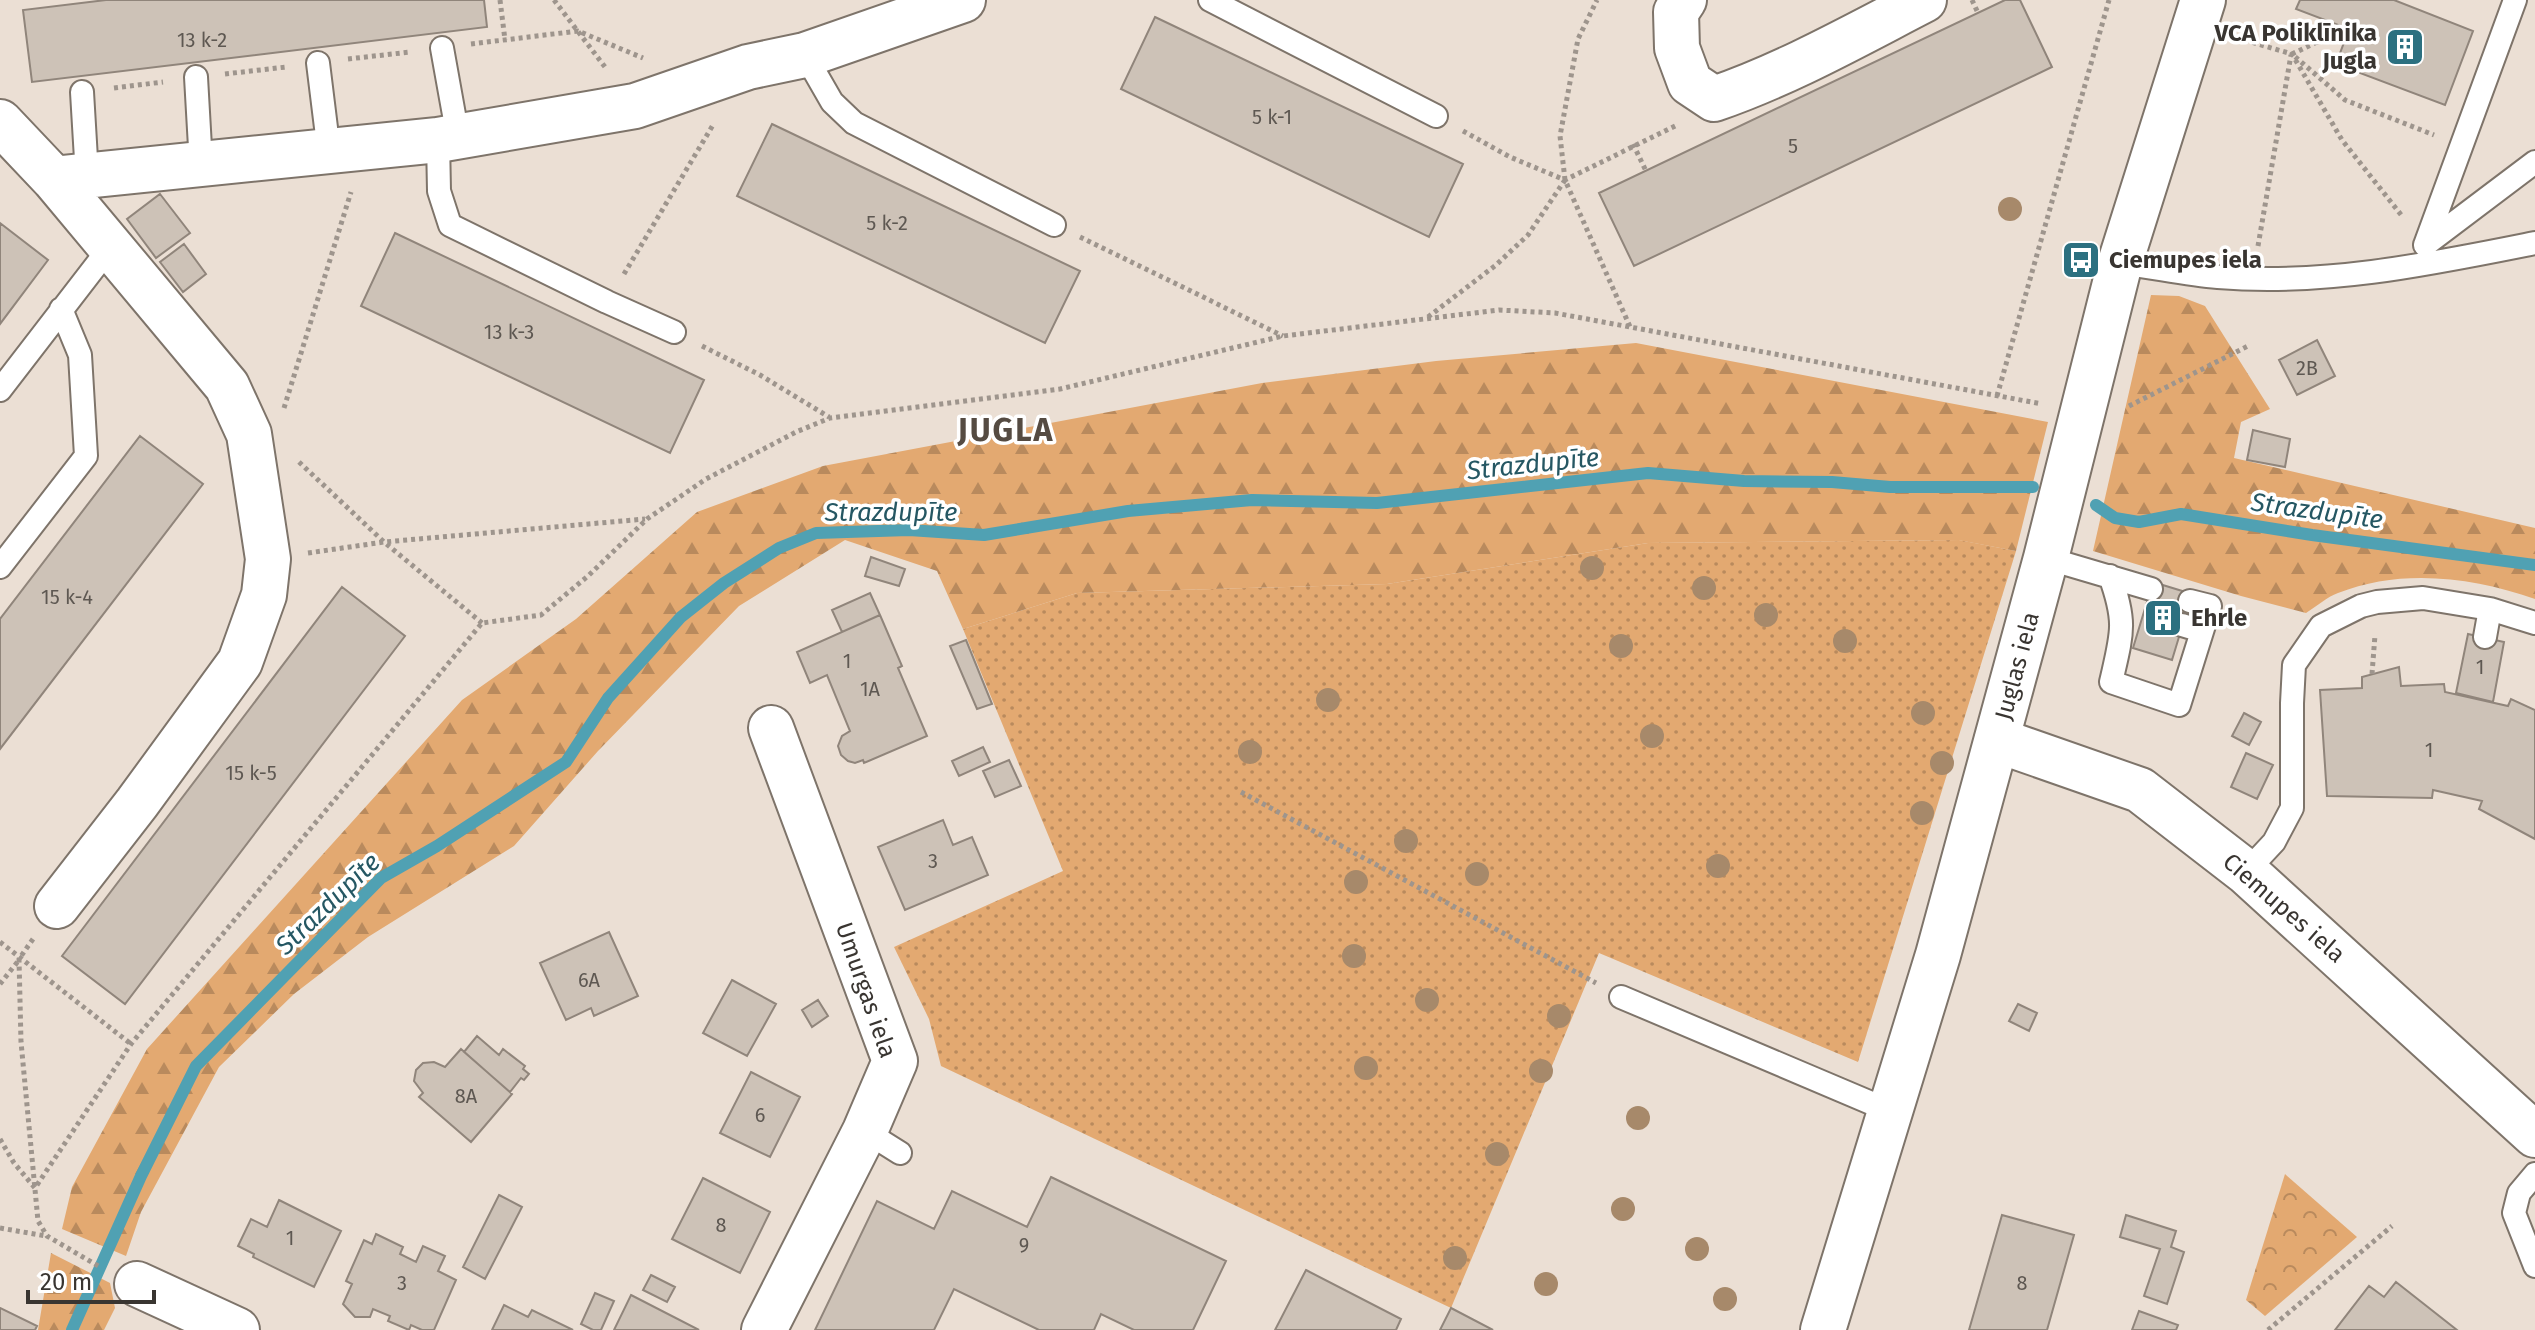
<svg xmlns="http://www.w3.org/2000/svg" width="2535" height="1330" font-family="'Fira Sans',sans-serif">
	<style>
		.grass { fill: url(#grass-dots) }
		.forest { fill: url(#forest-firs) }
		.park { fill: url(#park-crowns) }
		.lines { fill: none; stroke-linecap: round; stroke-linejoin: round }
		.stream { stroke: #50a1b3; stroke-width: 12 }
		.building { fill: #cdc2b7; stroke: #90857b; stroke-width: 2 }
		.service-casing { stroke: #7e746a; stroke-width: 26 }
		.minor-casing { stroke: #7e746a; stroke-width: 48 }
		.tertiary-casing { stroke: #7e746a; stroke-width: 48 }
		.path { stroke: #9e958d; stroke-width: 5; stroke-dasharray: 4 4; stroke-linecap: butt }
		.service { stroke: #fff; stroke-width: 22 }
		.minor { stroke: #fff; stroke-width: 44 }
		.tertiary { stroke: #fff; stroke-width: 44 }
		.tree { fill: #a7896a }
		.labels { text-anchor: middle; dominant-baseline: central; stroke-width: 7; stroke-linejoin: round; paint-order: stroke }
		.number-label { font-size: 20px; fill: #5e5852 }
		.poi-label { font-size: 24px; font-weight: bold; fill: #393531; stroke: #fff; text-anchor: start }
		.street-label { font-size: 24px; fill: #393531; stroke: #fff }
		.water-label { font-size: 26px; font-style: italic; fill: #255763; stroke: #fff }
		.district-label { font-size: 32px; font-weight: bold; letter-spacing: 2px; fill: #554b42; stroke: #fff }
	</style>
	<defs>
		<pattern id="grass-dots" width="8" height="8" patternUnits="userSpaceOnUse" patternTransform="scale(2)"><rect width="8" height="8" fill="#e3a971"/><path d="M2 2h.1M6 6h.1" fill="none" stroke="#b98a5d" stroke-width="1.8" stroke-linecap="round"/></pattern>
		<pattern id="forest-firs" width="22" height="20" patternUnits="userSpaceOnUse" patternTransform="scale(2)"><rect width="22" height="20" fill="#e3a971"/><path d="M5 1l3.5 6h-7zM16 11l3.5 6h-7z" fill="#b98a5d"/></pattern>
		<pattern id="park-crowns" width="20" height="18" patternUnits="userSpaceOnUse" patternTransform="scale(2)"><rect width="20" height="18" fill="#e3a971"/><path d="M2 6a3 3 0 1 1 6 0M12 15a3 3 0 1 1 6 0" fill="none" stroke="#b98a5d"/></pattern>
	</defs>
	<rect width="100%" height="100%" fill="#ebdfd4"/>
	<path class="grass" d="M1959 540 2016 551 1858 1062 1599 953 1451 1308 941 1066 929 1019 894 947 1063 871 963 629 1077 593 1387 584 1648 543Z"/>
	<path class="forest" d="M2151 295 2179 296 2205 306 2270 409 2241 422 2234 458 2535 528V599C2473 577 2401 568 2338 593 2327 597 2317 606 2306 613L2241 596 2093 551Z
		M1636 343 2048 422 2016 551 1958 540 1648 543 1387 584 1077 593 963 629 937 571 845 540 739 606 598 751 514 846 368 937 294 994 219 1067 141 1212 126 1256 62 1229 72 1187 147 1049 462 700 576 619 697 512 823 466 1262 383 1436 361Z
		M51 1253 110 1283 115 1308 104 1330H38Z"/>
	<path class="park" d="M2285 1174 2357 1237 2265 1316 2246 1300Z"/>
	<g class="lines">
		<path class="stream" d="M2096 505 2115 518 2139 522 2181 514 2312 535 2535 565
			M72 1330 141 1176 196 1066 381 878 437 846 566 762 608 698 681 617 724 583 779 548 816 533 909 530 984 535 1128 511 1252 500 1377 503 1648 473 1744 481 1832 482 1890 487H2033"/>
	</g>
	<path class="building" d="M106 0H484L487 27 32 82 23 10Z
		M2005 0H2020L2052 67 1634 266 1599 193Z
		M2300 0H2394L2473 31 2445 105 2336 64 2349 29 2296 9Z
		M1155 17 1463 164 1429 237 1121 89Z
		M772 124 1080 271 1045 343 737 196Z
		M160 194 190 233 156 258 127 219Z
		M0 223 48 260 0 324Z
		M395 233 704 380 670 453 361 306Z
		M184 244 206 274 183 292 160 262Z
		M2317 340 2335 376 2297 395 2279 360Z
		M2253 430 2290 439 2285 467 2247 460Z
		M140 436 203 484 0 749V619Z
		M871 557 905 569 899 586 865 576Z
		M2153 582 2192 594 2172 660 2133 648Z
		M342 587 405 636 125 1004 62 956Z
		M870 593 880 615 842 632 832 610Z
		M880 615 902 666 898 668 927 736 864 763 863 760 855 763 848 761 841 755 838 746 842 736 850 731 827 675 810 683 797 652Z
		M2468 634 2504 642 2493 702 2456 693Z
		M966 640 992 704 977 709 950 646Z
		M2399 667 2401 686 2444 684 2445 692 2508 706 2511 699 2535 710V839L2479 809 2482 801 2433 790 2432 798 2327 796 2320 690 2362 688V677Z
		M2244 713 2261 722 2249 745 2232 736Z
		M983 747 990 762 959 776 952 761Z
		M2246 753 2273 765 2257 799 2231 787Z
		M1009 760 1021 786 995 797 983 771Z
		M943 820 953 845 972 837 988 875 905 910 878 847Z
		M609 932 638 996 594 1016 591 1008 566 1020 540 963Z
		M732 980 776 1004 747 1056 703 1033Z
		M818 1000 828 1016 812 1027 802 1010Z
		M2018 1004 2037 1013 2029 1031 2009 1021Z
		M477 1036 499 1055 503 1049 525 1066 523 1069 529 1074 524 1080 521 1078 510 1092 464 1052Z
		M461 1049 512 1094 471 1142 419 1097 423 1093 414 1081 416 1070 423 1063 434 1062 445 1067Z
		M751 1072 800 1097 770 1157 720 1133Z
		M1051 1177 1226 1261 1193 1330H1134L1101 1314 1094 1330H1039L954 1289 934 1330H815L877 1201 934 1229 952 1191 1027 1227Z
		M703 1178 770 1212 740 1273 672 1239Z
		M499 1195 522 1207 485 1279 463 1267Z
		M279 1200 341 1231 314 1287 253 1257 254 1254 238 1246 251 1219 267 1227Z
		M2002 1215 2074 1235 2047 1330H1969Z
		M2126 1215 2176 1231 2171 1247 2184 1252 2167 1304 2144 1296 2160 1249 2120 1237Z
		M376 1234 403 1247 400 1254 416 1262 423 1246 445 1256 438 1271 456 1280 434 1330H422L411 1325 409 1330 388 1321 390 1316 373 1309 370 1317H355L343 1304 352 1284 346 1281 364 1240 372 1244Z
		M1306 1270 1401 1319 1396 1330H1275Z
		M651 1275 675 1287 667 1302 643 1290Z
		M2396 1282 2457 1330H2335L2369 1286 2384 1297Z
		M595 1293 614 1301 601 1330H593L581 1324Z
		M631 1295 699 1330H614Z
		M504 1305 528 1317 532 1310 573 1330H492Z
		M0 1308 37 1326 35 1330H0Z
		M1451 1308 1493 1330H1440Z
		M2139 1311 2178 1325 2176 1330H2132Z"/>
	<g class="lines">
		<defs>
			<path id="service" d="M1210 0 1436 116
				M442 48 458 137
				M805 55 832 102 854 123 1054 225
				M318 63 329 152
				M196 77 201 165
				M82 92 87 176
				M438 140 439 191 450 225 607 302 674 332
				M2425 245 2515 0
				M2425 245 2535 162
				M2120 263C2153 267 2185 274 2218 277 2325 286 2430 264 2535 243
				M0 390 111 246
				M2046 558 2151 589
				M0 567 86 456 80 355 61 309
				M2110 576C2127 623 2122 634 2111 682L2179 705 2210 606 2190 601
				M2182 625 2202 631
				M2485 637 2490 609
				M2246 872 2274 842 2292 808V703L2294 665 2321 626 2361 606 2377 602 2423 598 2490 609 2535 623
				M1621 997 1890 1111
				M865 1131 900 1153
				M2535 1174 2519 1193 2514 1213 2535 1266"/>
			<path id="minor" d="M1684 0 1676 12 1677 48 1690 83 1714 99C1787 74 1856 35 1924 0
				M0 122 54 179 227 386 249 434 268 559 264 595 240 662 137 803 57 906
				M54 179 438 140 635 106 748 67 805 55 963 0
				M1997 740 2140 790 2246 872 2535 1135
				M137 1284 237 1330
				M764 1330 865 1131 895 1061 771 728"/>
			<path id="tertiary" d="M1823 1330 1938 955 2046 558 2120 263 2203 0"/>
		</defs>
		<use href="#service" class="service-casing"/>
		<use href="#minor" class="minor-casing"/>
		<use href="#tertiary" class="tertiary-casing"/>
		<path class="path" d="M500 0 505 40
			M554 0 605 67
			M1972 0 1978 13
			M2324 19 2317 42 2292 54 2345 100 2434 135
			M2237 38 2292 54 2342 140 2402 216
			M471 44 578 31 643 58
			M348 59 410 52
			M225 74 286 67
			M114 88 163 82
			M1463 131 1510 157 1565 180 1677 125
			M1633 144 1646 171
			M1565 180 1560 136 1578 39 1597 0
			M1080 237 1283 336
			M2258 246 2291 55
			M624 274 713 125
			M1428 317 1496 265 1528 235 1565 180 1631 329
			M702 346 760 375 829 417
			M1997 396 2109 0
			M2129 406 2250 345
			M284 408 351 192
			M299 462 384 542 482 623
			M308 553 384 542 645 519
			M2372 674 2375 635
			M1241 792 1596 983
			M33 939 19 959 21 1042 38 1221 47 1236 100 1267
			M0 942 131 1044
			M0 984 19 960
			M0 1139 14 1163 35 1188 131 1044 482 623 541 615 588 576 647 519 706 479 796 432 830 418 1060 389 1283 336 1499 310 1555 313 2042 404
			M0 1228 46 1236
			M2268 1330 2392 1226"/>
		<use href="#service" class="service"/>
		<use href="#minor" class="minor"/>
		<use href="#tertiary" class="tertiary"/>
	</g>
	<g class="tree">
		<circle cx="2010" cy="209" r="12"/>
		<circle cx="1592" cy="568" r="12"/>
		<circle cx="1704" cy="588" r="12"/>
		<circle cx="1766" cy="615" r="12"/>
		<circle cx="1845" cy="641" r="12"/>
		<circle cx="1621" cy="646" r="12"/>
		<circle cx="1328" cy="700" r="12"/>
		<circle cx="1923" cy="713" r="12"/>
		<circle cx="1652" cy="736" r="12"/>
		<circle cx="1250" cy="752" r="12"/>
		<circle cx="1942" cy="763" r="12"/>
		<circle cx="1922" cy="813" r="12"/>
		<circle cx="1406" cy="841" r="12"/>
		<circle cx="1718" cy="866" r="12"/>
		<circle cx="1477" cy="874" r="12"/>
		<circle cx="1356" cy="882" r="12"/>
		<circle cx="1354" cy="956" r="12"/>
		<circle cx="1427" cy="1000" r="12"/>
		<circle cx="1559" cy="1016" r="12"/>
		<circle cx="1366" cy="1068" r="12"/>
		<circle cx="1541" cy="1071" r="12"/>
		<circle cx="1638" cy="1118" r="12"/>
		<circle cx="1497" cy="1154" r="12"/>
		<circle cx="1623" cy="1209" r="12"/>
		<circle cx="1697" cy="1249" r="12"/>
		<circle cx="1455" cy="1258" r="12"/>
		<circle cx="1546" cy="1284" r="12"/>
		<circle cx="1725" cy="1299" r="12"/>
	</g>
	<defs>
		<symbol id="building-square" viewBox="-11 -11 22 22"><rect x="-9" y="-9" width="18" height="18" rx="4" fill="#2c7080" stroke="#fff"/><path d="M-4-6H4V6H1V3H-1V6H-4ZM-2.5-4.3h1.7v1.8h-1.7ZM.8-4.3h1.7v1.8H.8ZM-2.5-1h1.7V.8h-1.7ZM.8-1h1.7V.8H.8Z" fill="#fff"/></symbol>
		<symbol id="bus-square" viewBox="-11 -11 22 22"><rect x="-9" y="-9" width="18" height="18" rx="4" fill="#2c7080" stroke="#fff"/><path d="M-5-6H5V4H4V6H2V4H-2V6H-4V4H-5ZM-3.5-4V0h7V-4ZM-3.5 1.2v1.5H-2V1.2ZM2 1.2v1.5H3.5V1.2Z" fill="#fff"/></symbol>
	</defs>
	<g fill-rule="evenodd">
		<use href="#building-square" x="2383" y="25" width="44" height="44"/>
		<use href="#bus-square" x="2059" y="238" width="44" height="44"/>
		<use href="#building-square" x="2141" y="596" width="44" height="44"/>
	</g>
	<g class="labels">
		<g class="number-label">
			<text x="202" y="40">13 k-2</text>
			<text x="1272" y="117">5 k-1</text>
			<text x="1793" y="146">5</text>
			<text x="887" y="223">5 k-2</text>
			<text x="509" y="332">13 k-3</text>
			<text x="2307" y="368">2B</text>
			<text x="67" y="597">15 k-4</text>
			<text x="847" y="661">1</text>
			<text x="2480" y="667">1</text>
			<text x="870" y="689">1A</text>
			<text x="2429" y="750">1</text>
			<text x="251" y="773">15 k-5</text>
			<text x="933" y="861">3</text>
			<text x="589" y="980">6A</text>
			<text x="466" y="1096">8A</text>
			<text x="760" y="1115">6</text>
			<text x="721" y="1225">8</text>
			<text x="290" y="1238">1</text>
			<text x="1024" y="1245">9</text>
			<text x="402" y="1283">3</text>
			<text x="2022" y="1283">8</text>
		</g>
		<g class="poi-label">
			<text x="2377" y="33" text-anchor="end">VCA Poliklīnika<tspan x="2377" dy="28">Jugla</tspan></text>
			<text x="2109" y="260">Ciemupes iela</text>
			<text x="2191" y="618">Ehrle</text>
		</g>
		<g class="street-label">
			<text transform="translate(2017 666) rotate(-75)">Juglas iela</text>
			<text transform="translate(2284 908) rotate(41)">Ciemupes iela</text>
			<text transform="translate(866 990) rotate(71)">Umurgas iela</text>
		</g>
		<g class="water-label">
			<text transform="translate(1533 464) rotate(-6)">Strazdupīte</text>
			<text transform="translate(2317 511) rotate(8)">Strazdupīte</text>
			<text x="891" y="512">Strazdupīte</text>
			<text transform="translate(328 904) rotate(-44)">Strazdupīte</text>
		</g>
		<g class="district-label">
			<text x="1006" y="430">JUGLA</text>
		</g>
	</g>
	<path d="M28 1290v12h126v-12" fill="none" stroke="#393531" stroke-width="4"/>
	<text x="40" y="1290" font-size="24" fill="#393531" stroke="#ffffff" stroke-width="6" paint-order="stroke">20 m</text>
</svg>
